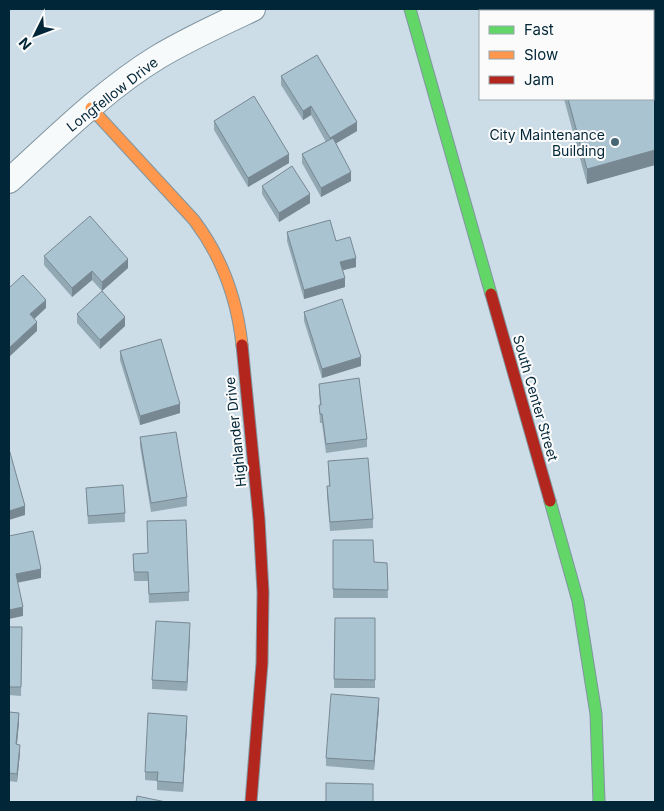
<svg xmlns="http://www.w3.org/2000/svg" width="664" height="811" font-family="Inter,sans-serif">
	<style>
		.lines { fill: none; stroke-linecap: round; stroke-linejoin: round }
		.street-casing { stroke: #8095a0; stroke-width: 26 }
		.fast-casing { stroke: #8095a0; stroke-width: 13 }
		.slow-casing { stroke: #8095a0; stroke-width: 13 }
		.jam-casing { stroke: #8095a0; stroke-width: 13 }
		.street { stroke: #f7fafb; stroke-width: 24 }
		.fast { stroke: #63d668; stroke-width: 11 }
		.slow { stroke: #ff974d; stroke-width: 11 }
		.jam { stroke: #b3261e; stroke-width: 11 }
		.wall { fill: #92a8b3 }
		.shaded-wall { fill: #778892 }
		.building { fill: #aac3d0; stroke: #778892 }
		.poi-dot { fill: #476675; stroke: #fbfbfb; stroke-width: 2 }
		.labels { text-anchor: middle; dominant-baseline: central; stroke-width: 4; stroke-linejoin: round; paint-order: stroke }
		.street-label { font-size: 14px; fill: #002638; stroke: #fbfbfb }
		.poi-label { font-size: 14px; fill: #002638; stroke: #fbfbfb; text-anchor: end }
	</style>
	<rect width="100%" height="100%" fill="#ccdde7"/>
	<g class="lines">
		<defs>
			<path id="street" d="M9 181C56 138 104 90 158 57 188 39 221 24 253 9"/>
			<path id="fast" d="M410 9 491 294
				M550 501 578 601 596 714 599 802"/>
			<path id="slow" d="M91 108 194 220C222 257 237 298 242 345"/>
			<path id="jam" d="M491 294 550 501
				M242 345 259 519 263 592 262 663 251 802"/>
		</defs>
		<use href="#street" class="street-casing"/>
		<use href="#fast" class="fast-casing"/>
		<use href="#slow" class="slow-casing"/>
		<use href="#jam" class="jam-casing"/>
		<use href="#street" class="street"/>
		<use href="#fast" class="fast"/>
		<use href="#slow" class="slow"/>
		<use href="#jam" class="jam"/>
	</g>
	<path class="wall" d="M281 76 357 131 336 143 351 181 321 197 302 163V154L326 142 311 115 303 120 281 85Z
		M564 99H653L655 104V165L587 184Z
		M214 121 289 163 248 187 214 130Z
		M262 186 310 203 279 222 262 194Z
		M287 232 336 241 356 267 342 270 345 287 304 299 287 241Z
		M44 256 128 268 102 291 92 280 72 297 44 265Z
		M304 312 361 366 322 378 304 321Z
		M77 314 125 326 100 349 77 323Z
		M120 351 180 413 140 425 120 360Z
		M319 384 367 439V447L326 453 322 423H320L319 405H320L319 392Z
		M140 437 187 497V506L151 512 140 446Z
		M328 461 373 519V528L330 531 327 495V486H329Z
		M86 488 125 513V522L88 524Z
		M333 540 374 562 387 563 388 598H333Z
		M133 554 189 592V601L149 603 148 581H134Z
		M335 618H375V688H334Z
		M9 627H22L21 696 9 695Z
		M190 632 187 691 152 689V680Z
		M379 707 374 770 326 766V758Z
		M9 712 19 722 17 744 20 753 17 782 9 781Z
		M187 725 183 792 157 790V781L145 780V772Z"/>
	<path class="shaded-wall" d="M653 43H655V58L653 59Z
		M311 106V115L303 120V111Z
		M357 122V131L330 147V138Z
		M655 150V165L587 184V169Z
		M289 154V163L248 187V178Z
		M351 172V181L321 197V188Z
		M310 194V203L279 222V213Z
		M356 258V267L340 271V262Z
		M128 259V268L102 291V282Z
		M92 271V280L72 297V288Z
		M345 278V287L304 299V290Z
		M46 300V308L30 323V314Z
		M125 317V326L100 349V340Z
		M37 322V331L9 357V348Z
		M361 357V366L322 378V369Z
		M180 404V413L140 425V416Z
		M25 506V515L9 520V511Z
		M41 569V578L16 583V574Z
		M23 607V616L9 619V610Z
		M190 623V632L187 691V682Z
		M379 698V707L374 770V761Z
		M19 713V722L16 753V744Z
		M187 716V725L183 792V783Z
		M20 745V753L17 782V774Z"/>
	<path class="building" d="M548 9H655V43H653V11H539Z
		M317 55 357 122 330 138 311 106 303 111 281 76Z
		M653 95 655 104V150L587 169 568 99H653Z
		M254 96 289 154 248 178 214 121Z
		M333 138 351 172 321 188 302 154Z
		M292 166 310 194 279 213 262 186Z
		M90 216 128 259 102 282 92 271 72 288 44 256Z
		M330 220 336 241 350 237 356 258 340 262 345 278 304 290 287 232Z
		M23 275 46 300 30 314 37 322 9 348V288Z
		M102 291 125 317 100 340 77 314Z
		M342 299 361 357 322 369 304 312Z
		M161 339 180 404 140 416 120 351Z
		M359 378 367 439 326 444 322 414H320L319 405H321L319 384Z
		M176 432 187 497 151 503 140 437Z
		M9 449 25 506 9 511Z
		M368 458 373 519 330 522 327 486H330L328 461Z
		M123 485 125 513 88 516 86 488Z
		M186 520 189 592 149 594 148 572H134L133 554 148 553 147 521Z
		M33 531 41 569 16 574 23 607 9 610V536Z
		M333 540H373L374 562 387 563 388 590 333 589Z
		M335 618H375V680L334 679Z
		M156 621 190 623 187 682 152 680Z
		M9 627H22L21 687H9Z
		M331 694 379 698 374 761 326 758Z
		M9 712 19 713 16 744 20 745 17 774 9 773Z
		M148 713 187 716 183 783 157 781 158 772H145Z
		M326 783 373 784V802H326Z
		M137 796 166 802H136Z"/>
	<circle class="poi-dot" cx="615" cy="142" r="5"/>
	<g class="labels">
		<g class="street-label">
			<text transform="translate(112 94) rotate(-38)">Longfellow Drive</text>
			<text transform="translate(536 398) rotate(74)">South Center Street</text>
			<text transform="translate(235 432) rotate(-96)">Highlander Drive</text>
		</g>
		<g class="poi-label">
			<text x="605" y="134">City Maintenance<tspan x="605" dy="16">Building</tspan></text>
		</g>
	</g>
	<rect width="664" height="811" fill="none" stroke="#002638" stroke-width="20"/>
	<rect x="479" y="10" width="175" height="90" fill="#fbfbfb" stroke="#97a6ad"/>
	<rect x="489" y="26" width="25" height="8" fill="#63d668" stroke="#97a6ad"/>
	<text x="524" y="35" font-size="15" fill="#002638">Fast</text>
	<rect x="489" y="51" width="25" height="8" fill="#ff974d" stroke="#97a6ad"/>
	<text x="524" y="60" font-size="15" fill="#002638">Slow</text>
	<rect x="489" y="76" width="25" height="8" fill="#b3261e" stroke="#97a6ad"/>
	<text x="524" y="85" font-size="15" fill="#002638">Jam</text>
	<g transform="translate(35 35) rotate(228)" stroke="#fbfbfb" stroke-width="4" paint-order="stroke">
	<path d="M0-4L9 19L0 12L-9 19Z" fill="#002638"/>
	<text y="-8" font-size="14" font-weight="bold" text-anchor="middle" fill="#002638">N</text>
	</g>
</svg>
